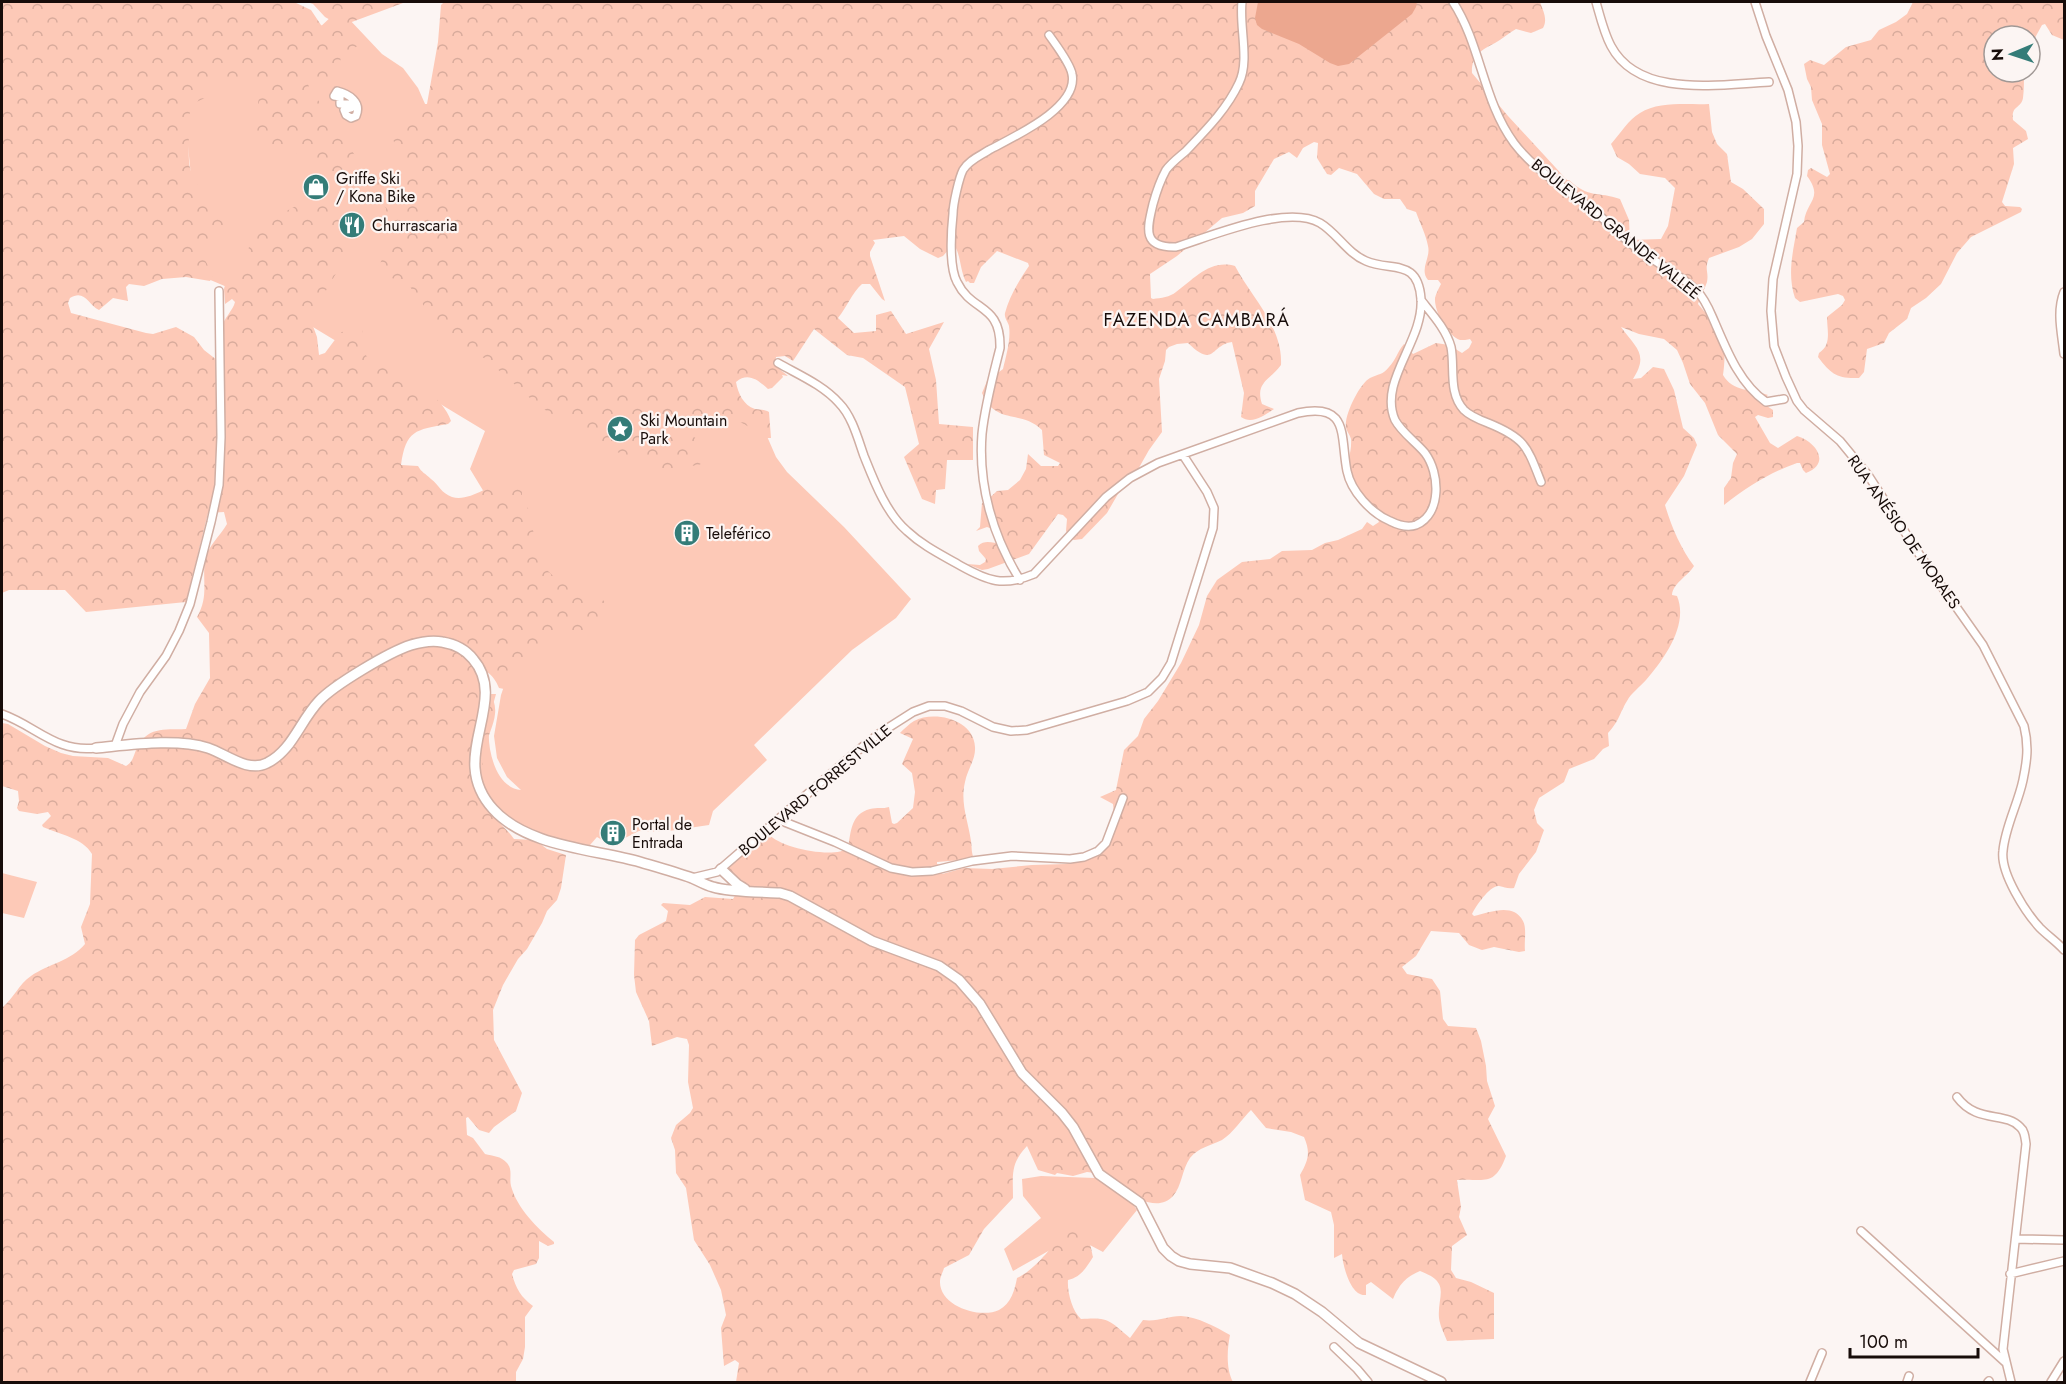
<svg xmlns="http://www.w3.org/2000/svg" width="2066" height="1384" font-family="Jost,sans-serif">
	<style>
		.green { fill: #fdc9b7 }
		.forest { fill: url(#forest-crowns) }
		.water { fill: #eca78f }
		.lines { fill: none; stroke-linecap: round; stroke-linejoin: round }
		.street-casing { stroke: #d0aea3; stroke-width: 10 }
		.secondary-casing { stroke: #d0aea3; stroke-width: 12 }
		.street { stroke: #fff; stroke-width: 7 }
		.secondary { stroke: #fff; stroke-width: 9 }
		.labels { text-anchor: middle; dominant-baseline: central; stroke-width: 4.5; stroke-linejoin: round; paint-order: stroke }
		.poi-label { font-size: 16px; fill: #170c09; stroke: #fcf5f3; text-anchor: start }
		.street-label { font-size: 16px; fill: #170c09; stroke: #fcf5f3 }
		.neighbourhood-label { font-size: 18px; letter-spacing: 1.5px; fill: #170c09; stroke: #fcf5f3 }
	</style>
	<defs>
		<pattern id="forest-crowns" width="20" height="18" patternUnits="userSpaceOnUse" patternTransform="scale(1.5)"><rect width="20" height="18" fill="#fdc9b7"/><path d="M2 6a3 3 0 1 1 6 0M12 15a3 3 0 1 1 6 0" fill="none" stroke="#d8ab9c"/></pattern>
	</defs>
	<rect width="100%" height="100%" fill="#fcf5f3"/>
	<path class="green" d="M333 15 348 18 382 54 403 68 418 88 429 113 710 398 766 434 776 457 787 472 844 527 911 599 896 618 852 650 754 745 767 760 713 811 709 825 662 832 639 831 619 841 602 840 597 837 590 845C549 844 486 817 480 772 477 755 488 713 490 694H496C493 705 489 717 489 728 487 750 496 788 521 790L507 777 497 758 494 736 501 695 510 669 521 553 470 469 485 431 293 315 201 276 185 116 195 71 318 29Z
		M2 873 37 882 24 918 2 913Z
		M1041 1176 1095 1178 1129 1199 1137 1210 1103 1252 1086 1243 1059 1245 1013 1271 1004 1249 1041 1218 1023 1196 1022 1179Z"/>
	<path class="forest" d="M2 2H294L311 10 321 25 329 30 347 31 360 39 361 42 358 46 342 53C339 67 336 79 321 85L312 80 308 84C310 91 315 94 318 100 321 104 322 109 325 113 336 127 372 170 360 188 336 192 307 163 291 148H274L259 140 255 129 260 87 258 82 252 79 234 81 217 79 212 81 207 97 190 105C190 121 187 155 190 168 196 193 221 209 228 234 221 250 214 241 203 247L205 260 213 275 210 281 186 277 162 279 144 286 129 284 126 287 128 301 113 298 99 310C88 305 85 289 70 298L68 303 71 313 146 333 153 334 176 327 194 337 204 350 222 364C228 351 218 337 223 324 226 316 233 310 235 302L232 299 225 304 224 289 226 281 244 267 251 239 271 219 296 206 326 205 336 215 342 228 345 240V258L310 318 317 337 319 355 325 353 340 333 362 322 364 326C359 339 361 355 374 363 380 366 387 366 392 369 413 380 443 397 451 421L448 424C415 430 406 430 401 465L418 466C422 473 425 473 431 479 439 485 441 493 452 497 476 504 502 468 522 491V500L532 514 530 521C535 533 535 545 539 557 546 576 571 589 589 597 595 599 601 599 607 602L602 620 596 628 586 632 568 631 541 642 534 648 525 665 510 678 504 689 499 688C496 681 493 676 487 672L485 674C485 689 497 698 495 714 494 725 488 735 486 746 481 763 480 790 487 806 493 819 507 828 514 839L535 840 547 849 566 855 561 888 557 900 547 911 542 923 527 949 518 959 503 985 493 1010 494 1040 522 1093 516 1111 494 1127 489 1133 479 1130 468 1117 466 1118 467 1135 473 1138 485 1154C493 1156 501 1156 507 1163 513 1170 509 1178 511 1186 517 1208 537 1228 554 1242V1244L548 1246 539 1241V1258L536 1264 514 1270 512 1274C516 1289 521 1297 533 1306L525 1317V1347L523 1359 516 1372V1382H2V1008C13 999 19 984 31 976 48 964 71 961 85 944L81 927 90 904 92 854C83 838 59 834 43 827L42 825 51 816 48 812 37 814 19 811 17 808 19 801 18 791 2 786V723L8 724 45 746 61 753 73 756 108 758 126 766C133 762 133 757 136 750 147 726 163 730 186 729L195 704 210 678 209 633 197 617C209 596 202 582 205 561 207 547 220 536 227 524L224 512 208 513 186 602 86 612 65 590H9L2 593Z
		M307 2H425L423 3H403L341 26 325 17 313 4Z
		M444 2H1540C1543 11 1548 19 1543 28L1531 33 1516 29C1509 33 1502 39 1495 43 1481 50 1471 56 1472 73L1508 116 1567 180H1569C1589 199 1598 191 1620 199L1629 220 1630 240 1661 239 1668 226 1675 188 1665 178 1640 174 1629 164 1617 157 1611 144C1620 134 1629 119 1640 113 1659 101 1687 105 1709 104L1712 132 1717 144 1727 154 1731 182 1743 189 1764 209V224L1752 239 1739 247 1709 258C1704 270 1709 271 1707 282 1705 289 1700 296 1698 304 1720 330 1728 340 1723 375 1733 392 1751 389 1768 395L1762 400 1764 404 1773 410V417L1768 418 1758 415 1755 417 1770 443 1778 448 1797 436C1815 441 1832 463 1806 473L1803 470 1800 463H1797C1769 473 1747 487 1724 505V488L1731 478 1733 463 1737 454 1718 435 1705 403 1690 384 1683 363 1677 350 1664 339 1639 334 1621 327C1636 348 1649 354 1633 379L1641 378 1653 367 1664 369 1674 390 1683 428 1694 438 1697 445 1684 476 1665 505C1671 526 1681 549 1694 566 1687 577 1673 583 1672 595L1677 596C1689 625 1664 659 1646 680 1640 687 1631 693 1627 701 1619 714 1620 720 1608 733L1609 746 1603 749 1594 759 1569 769 1564 782 1539 798 1534 810 1537 823 1544 830 1536 852 1519 874 1514 888C1507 889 1505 887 1499 886 1490 885 1476 906 1472 914L1474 916C1489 913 1513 902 1523 921 1527 928 1524 942 1525 951L1519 952 1494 947 1482 950 1469 945 1459 933 1431 931 1416 956 1402 967 1407 974 1432 979 1440 991 1443 1019 1448 1026 1476 1028 1481 1041 1486 1066 1487 1081 1495 1106 1488 1119 1506 1156C1494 1188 1484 1178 1457 1180L1461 1207 1459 1217 1467 1235 1452 1246 1451 1270 1456 1278 1471 1282 1494 1293V1339L1447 1341C1444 1333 1440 1326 1439 1318 1437 1295 1452 1283 1420 1271 1406 1277 1399 1284 1393 1299L1371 1282 1366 1285V1295C1351 1297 1343 1267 1342 1254L1334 1258V1225L1331 1212 1305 1200 1300 1175C1308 1161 1311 1153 1304 1137L1291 1132 1266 1128 1251 1110C1242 1119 1233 1133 1222 1140 1210 1146 1199 1147 1190 1158 1182 1169 1182 1186 1173 1196 1154 1218 1113 1184 1095 1173L1087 1172 1073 1176 1057 1173 1055 1175 1038 1170 1027 1146C1010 1164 1013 1175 1013 1198L984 1229 969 1255 944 1268C943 1272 940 1277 940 1281 939 1306 980 1319 999 1310 1011 1304 1015 1289 1017 1278 1026 1274 1036 1265 1043 1257 1050 1251 1068 1222 1079 1228 1089 1232 1091 1248 1093 1257 1086 1268 1081 1277 1068 1280 1067 1291 1072 1311 1081 1319 1109 1317 1109 1320 1130 1338L1143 1320C1158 1322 1167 1316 1181 1316 1198 1317 1216 1327 1230 1335 1227 1350 1226 1369 1233 1382H736L739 1363 735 1360 724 1366 721 1328 726 1315 721 1290 710 1265 694 1240 686 1188 676 1173 675 1150 671 1138 676 1125 690 1113 693 1108 688 1082 689 1045 687 1039 677 1037 652 1046 649 1021 636 992 634 975 635 940 639 935 666 921 668 911 661 905 663 903 690 905 705 897 733 899 740 887 730 877 725 864 730 858 744 854C749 844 759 837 769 834 779 848 835 859 848 848 851 831 851 814 870 809 877 807 883 809 889 807L892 823 894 824 897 823 913 808 915 792 912 773 902 764 913 739 900 733C904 729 909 724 914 721 935 710 974 720 975 747 976 759 967 770 965 782 960 803 968 820 971 841 972 847 971 852 974 859L937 862V864L947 866 942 874 964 868 992 869 1032 865 1066 864 1081 860 1092 855 1105 840 1114 815 1113 804 1100 797 1116 790 1124 750 1138 736 1144 719 1158 701 1181 663 1199 625 1207 596 1217 580 1242 562 1270 559 1282 551 1312 550 1325 543 1338 540 1362 529 1367 522 1373 526 1379 522C1373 504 1358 487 1343 475 1347 464 1352 452 1351 439 1350 435 1346 430 1346 427 1344 415 1360 383 1370 378 1378 374 1383 375 1389 367 1396 360 1397 352 1404 344L1413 354 1436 343 1449 345 1462 353 1469 348 1472 342 1470 339C1468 340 1462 340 1460 340 1447 335 1434 311 1435 298 1436 293 1439 288 1441 284L1438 280H1428C1419 269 1431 258 1428 246 1426 235 1420 223 1416 212L1407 209 1400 199H1384L1374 194 1357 174 1339 168 1331 175 1327 174 1317 158 1318 143 1314 142 1303 148 1297 158 1289 152 1274 159 1255 191V206L1243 213 1222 218 1177 256 1150 274 1151 298 1153 299C1161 298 1170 297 1176 292 1194 279 1210 259 1235 266 1252 298 1283 327 1281 365 1269 381 1255 382 1262 404L1274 409C1265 415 1252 425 1241 417L1244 393 1232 342C1210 345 1215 369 1188 343L1177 344 1169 347 1166 350 1165 361 1159 379 1162 432 1149 450 1132 480 1122 487 1107 513 1082 539 1074 540 1069 537 1066 531 1067 519 1063 515 1058 514 1029 554 988 569 982 570 967 564 980 565 985 562 986 559 979 551 978 546C985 539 993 543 1001 544L998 531 987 527 976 531 980 527 982 503H984L997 491 1008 490 1020 480 1026 469 1028 454 1041 466H1058L1060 463 1044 455 1042 430C1021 409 996 426 982 393L987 381 1003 369C1006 356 1011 340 1009 326 1008 322 1004 318 1005 313 1009 297 1020 279 1029 266L1028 263 997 251 981 267 974 283H970L968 281 966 282C960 270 961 257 955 246L950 248 943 256 938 258 920 249 904 236 873 240 875 243 870 252V256L885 301 882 299 870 284H862C852 293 847 307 838 318L854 333 876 331V315L891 311 906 334 944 322 929 349 936 380 939 424 973 427V460H947L945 489 936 490 935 504 922 499 904 457 919 444 905 387 863 358 847 355 814 329 793 361 785 356 776 357C774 367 781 370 788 376L782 375 783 377 772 388 768 389C758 380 748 372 736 382 738 393 743 405 755 409 761 410 764 409 769 412L771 438H766C740 421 710 398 687 433L699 440V442L704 446 707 453 704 462 699 465 684 467 679 473 664 471 617 452 540 407 486 359 471 352 457 342 427 310 405 280 390 278 376 285 372 284 376 272 391 240 389 241 386 208 364 185 371 174 390 195 402 201C407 188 401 181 407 165L396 148 391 133 402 119 410 104H427L438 42 441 5Z
		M1913 2H2064V40L2052 35 2045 24 2042 25 2030 47V36H1994V72H2024C2024 80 2024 90 2023 98 2021 109 2011 105 2013 120L2026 131 2028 139 2013 148 2014 164 2002 202 2005 206 2020 207 2022 209 2021 212 1971 237 1957 253 1941 284 1926 298 1911 308 1907 319 1889 333 1884 343 1867 349 1864 372 1859 378C1837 379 1831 374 1818 357L1819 353C1832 345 1827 330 1827 317L1842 305 1845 300 1843 296 1838 294 1800 302 1795 298C1787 274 1793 252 1797 228L1804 222C1806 201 1824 199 1807 176L1808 170 1811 168 1827 177 1830 174 1822 145V124L1812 100 1811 87 1807 79 1804 64 1810 60 1824 65 1846 47 1871 40 1879 30 1896 22 1907 14Z"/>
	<path class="water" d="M1258 2H1417L1416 7 1412 14 1349 64 1338 66 1330 63 1299 44 1262 29 1257 25 1255 18Z"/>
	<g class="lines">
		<defs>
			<path id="street" d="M1453 2C1481 45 1483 101 1514 143 1534 170 1567 189 1593 210 1609 223 1622 238 1638 249 1657 264 1680 274 1697 291 1706 300 1710 312 1715 323 1727 351 1740 384 1766 402L1784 399
				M1596 2C1600 16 1604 33 1611 46 1639 99 1720 84 1769 82
				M1755 2 1766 36 1788 90 1796 122 1798 146 1797 174 1773 279 1771 311 1774 346 1786 377 1797 401 1804 410 1840 441 1868 475 1921 557 1983 645 2024 726C2029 746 2027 761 2023 780 2018 804 2005 827 2003 851 2000 873 2026 913 2040 928 2048 936 2057 942 2064 950
				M337 91C349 94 362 102 356 116L351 118 346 115 344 110 351 108 352 106 350 104H340V97L334 96Z
				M2064 292C2056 312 2062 334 2064 354
				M1421 300C1432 314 1446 329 1451 347 1455 367 1448 393 1464 410 1470 416 1480 420 1488 423 1525 438 1527 446 1541 482
				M778 363C799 375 823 385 839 403 852 416 858 439 864 456 874 481 886 513 907 531 923 546 942 555 961 566 988 581 1003 587 1034 574L1106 497 1130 478 1158 463 1298 413C1350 402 1340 436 1347 471 1351 491 1371 513 1390 521 1398 525 1408 528 1416 525 1442 514 1440 473 1425 453 1416 442 1402 433 1395 420 1378 381 1424 341 1421 299 1418 258 1392 272 1366 261 1347 253 1337 233 1320 223 1286 204 1212 236 1176 247 1142 248 1147 229 1153 204 1156 193 1160 181 1166 170 1171 163 1179 157 1186 151 1206 130 1227 109 1239 83 1250 61 1239 26 1242 2
				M1020 580C993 537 978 485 982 434 985 405 993 376 1000 348 1001 303 972 313 957 282 949 267 951 232 953 214 953 204 959 178 963 170 969 160 980 156 989 150 1013 137 1079 108 1072 74 1070 63 1056 45 1049 35
				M2 714C36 726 56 753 96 748
				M115 746 123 724 140 692 166 656 179 631 190 604 211 522 219 485 221 437 219 291
				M777 819 835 842 891 868 912 872 932 871 972 861 1012 856 1070 859 1084 857 1098 851 1106 843 1123 798
				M692 878 717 872 856 752 880 733 913 712 929 706H945L961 711 993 727 1011 731 1027 730 1127 701 1148 692 1162 678 1171 663 1213 528 1214 508 1207 492 1183 455
				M1957 1097C1977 1124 2005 1111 2020 1127 2025 1131 2025 1138 2026 1144L2003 1349 2011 1382
				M1861 1231 2005 1362
				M2016 1239 2064 1240
				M2010 1274 2064 1261
				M1334 1347 1357 1369 1368 1382
				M1810 1382 1822 1353
				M1907 1382 1909 1376
				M1988 1382 1989 1381
				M2051 1382 2064 1361"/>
			<path id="secondary" d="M96 748C129 745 176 738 208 748 226 754 248 773 267 763 292 751 300 721 319 701 334 685 389 652 411 645 421 642 432 640 442 642 454 644 466 650 473 659 501 691 472 732 475 768 476 783 483 798 493 809 527 847 594 849 640 862 657 867 675 872 692 878 699 881 705 885 713 887 729 892 761 892 780 893L790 896 872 941 939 966 959 980 980 1004 1022 1073 1062 1113 1073 1127 1099 1174 1140 1203 1163 1248 1171 1256 1179 1261 1190 1264 1230 1268 1272 1283 1295 1294 1322 1312 1359 1343 1441 1382
				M721 869 737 884 745 889"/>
		</defs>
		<use href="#street" class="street-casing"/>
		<use href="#secondary" class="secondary-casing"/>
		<use href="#street" class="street"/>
		<use href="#secondary" class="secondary"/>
	</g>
	<defs>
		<symbol id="shop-disc" viewBox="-11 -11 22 22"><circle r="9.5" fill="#347c78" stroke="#fcf5f3"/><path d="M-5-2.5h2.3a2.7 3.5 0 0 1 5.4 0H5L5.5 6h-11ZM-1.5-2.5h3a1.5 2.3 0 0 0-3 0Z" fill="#fff"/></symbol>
		<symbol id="restaurant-disc" viewBox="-11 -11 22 22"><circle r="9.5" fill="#347c78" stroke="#fcf5f3"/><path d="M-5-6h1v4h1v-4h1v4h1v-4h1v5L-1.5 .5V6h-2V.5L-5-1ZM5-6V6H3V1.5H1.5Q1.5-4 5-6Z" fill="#fff"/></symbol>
		<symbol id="sight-disc" viewBox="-11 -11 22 22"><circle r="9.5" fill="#347c78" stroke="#fcf5f3"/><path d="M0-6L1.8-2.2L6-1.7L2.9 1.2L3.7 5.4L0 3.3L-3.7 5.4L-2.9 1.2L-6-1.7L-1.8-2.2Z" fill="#fff"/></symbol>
		<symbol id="building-disc" viewBox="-11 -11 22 22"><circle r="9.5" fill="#347c78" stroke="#fcf5f3"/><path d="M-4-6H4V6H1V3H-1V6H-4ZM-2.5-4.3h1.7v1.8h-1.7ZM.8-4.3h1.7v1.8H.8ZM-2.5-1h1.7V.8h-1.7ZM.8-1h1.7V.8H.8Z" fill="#fff"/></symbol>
	</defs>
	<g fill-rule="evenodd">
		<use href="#shop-disc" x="301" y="172" width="30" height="30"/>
		<use href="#restaurant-disc" x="337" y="210" width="30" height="30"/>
		<use href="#sight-disc" x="605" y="414" width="30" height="30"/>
		<use href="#building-disc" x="672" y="518" width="30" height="30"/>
		<use href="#building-disc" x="598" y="818" width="30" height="30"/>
	</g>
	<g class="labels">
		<g class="poi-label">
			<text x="336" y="178">Griffe Ski<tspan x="336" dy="18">/ Kona Bike</tspan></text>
			<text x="372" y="225">Churrascaria</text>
			<text x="640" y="420">Ski Mountain<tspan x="640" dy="18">Park</tspan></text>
			<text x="706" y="533">Teleférico</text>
			<text x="632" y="824">Portal de<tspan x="632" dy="18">Entrada</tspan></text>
		</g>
		<g class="street-label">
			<text transform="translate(1616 229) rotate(39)">BOULEVARD GRANDE VALLEÉ</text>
			<text transform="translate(1904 532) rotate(55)">RUA ANÉSIO DE MORAES</text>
			<text transform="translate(815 790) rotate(-40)">BOULEVARD FORRESTVILLE</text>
		</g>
		<g class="neighbourhood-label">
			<text x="1197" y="320">FAZENDA CAMBARÁ</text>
		</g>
	</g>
	<rect width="2066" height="1384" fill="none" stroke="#170c09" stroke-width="6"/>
	<g transform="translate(2012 54) rotate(268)"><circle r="28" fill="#fcf5f3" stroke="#a09895" stroke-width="1.5"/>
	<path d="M0-4.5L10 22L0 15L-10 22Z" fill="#347c78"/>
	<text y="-9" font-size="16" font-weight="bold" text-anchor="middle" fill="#170c09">N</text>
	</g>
	<path d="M1850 1348v9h128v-9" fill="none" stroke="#170c09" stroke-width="3"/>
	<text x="1859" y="1348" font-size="18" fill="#170c09" stroke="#fcf5f3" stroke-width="4.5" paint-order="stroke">100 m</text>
</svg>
